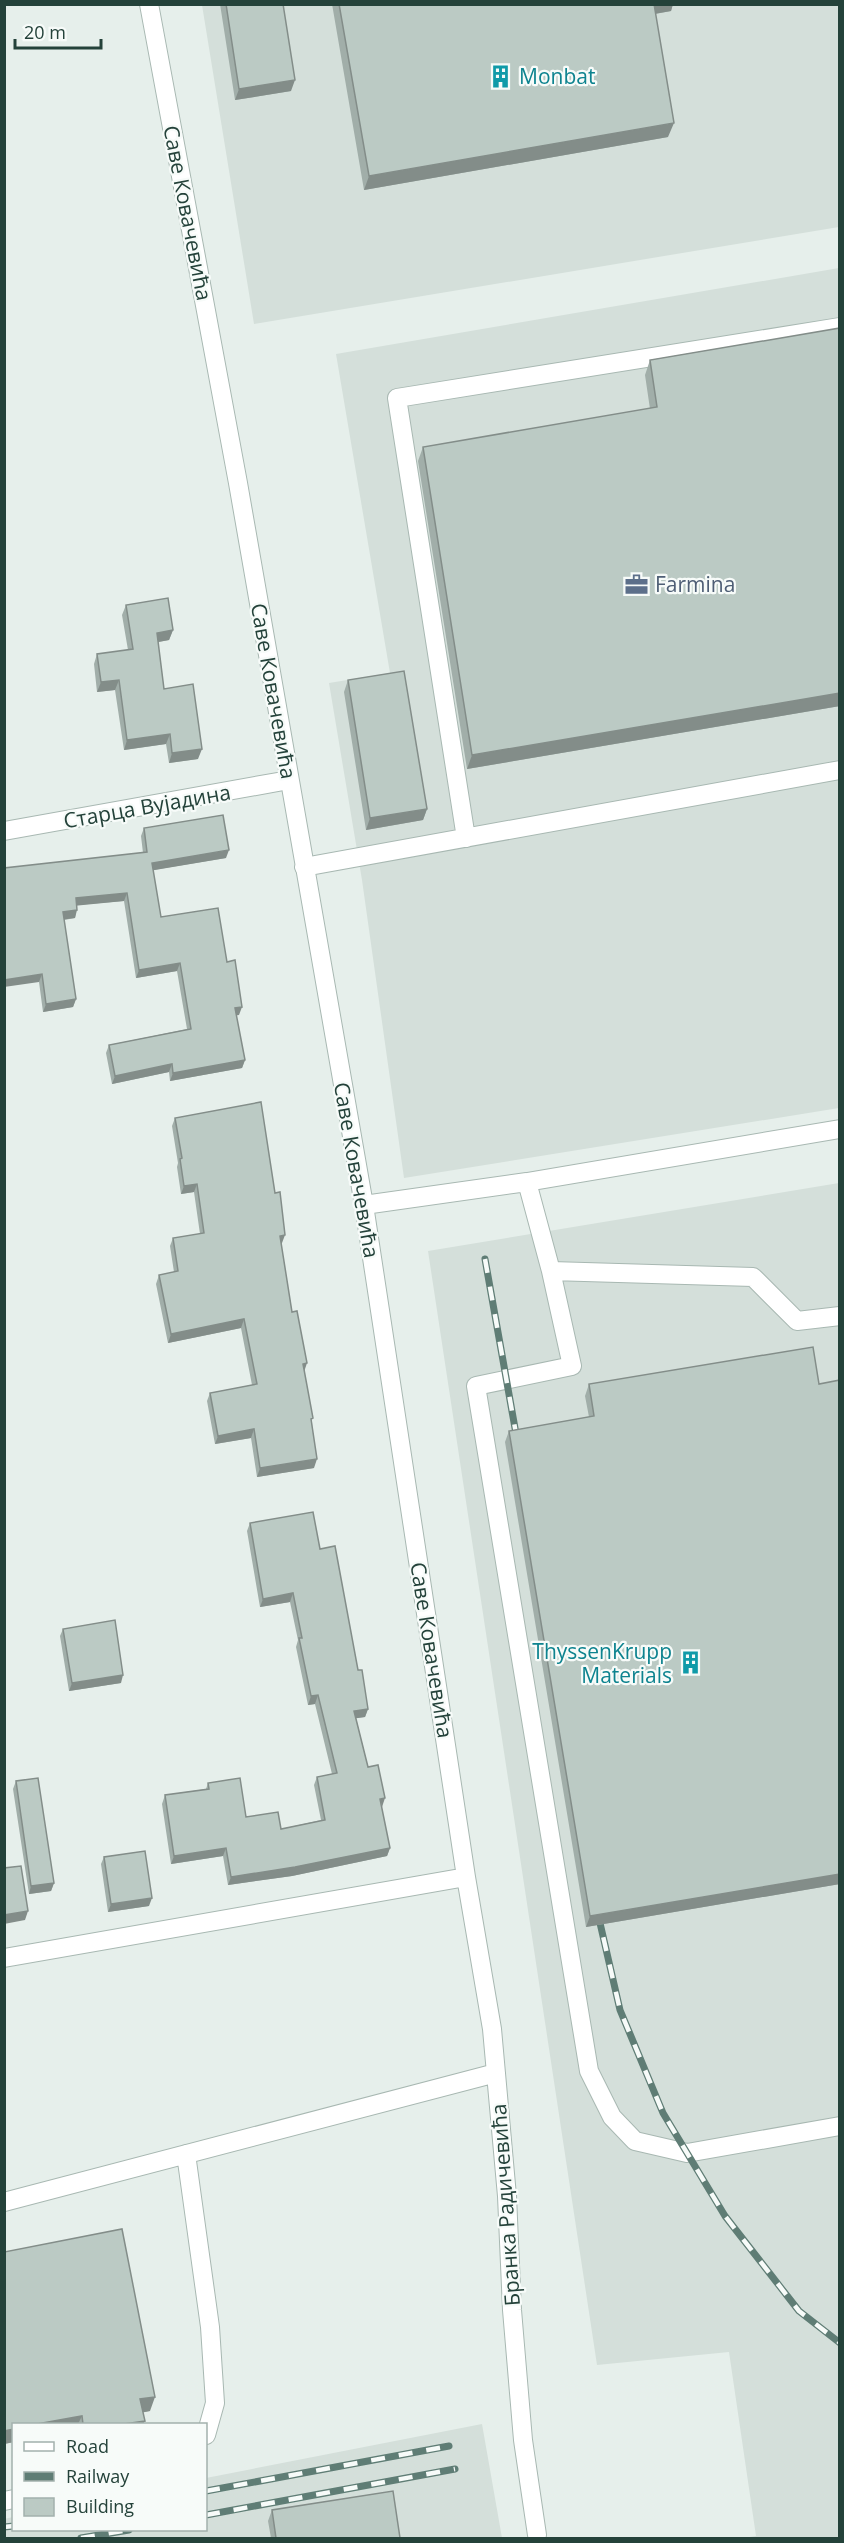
<svg xmlns="http://www.w3.org/2000/svg" width="844" height="2543" font-family="'Open Sans',sans-serif">
	<style>
		.built { fill: #d4dfda }
		.lines { fill: none; stroke-linecap: round; stroke-linejoin: round }
		.minor-casing { stroke: #a8b8b2; stroke-width: 20 }
		.minor { stroke: #fff; stroke-width: 18 }
		.rail-casing { stroke: #5f7d75; stroke-width: 7 }
		.rail { stroke: #f7fbf9; stroke-width: 4.5; stroke-dasharray: 14; stroke-linecap: butt }
		.wall { fill: #a1aea9 }
		.shaded-wall { fill: #838d89 }
		.building { fill: #bbcac4; stroke: #838d89; stroke-width: 1.5 }
		.labels { text-anchor: middle; dominant-baseline: central; stroke-width: 4.5; stroke-linejoin: round; paint-order: stroke }
		.culture-label { font-size: 21px; fill: #0d838f; stroke: #f7fbf9; text-anchor: start }
		.street-label { font-size: 21px; fill: #24423a; stroke: #f7fbf9 }
		.service-label { font-size: 21px; fill: #4e5e75; stroke: #f7fbf9; text-anchor: start }
	</style>
	<rect width="100%" height="100%" fill="#e6efeb"/>
	<path class="built" d="M202 5H839V227L254 324Z
		M839 268V1108L404 1178 362 880 329 683 390 673 336 354Z
		M839 1183V2538H743L756 2536 729 2352 597 2365 428 1251Z
		M482 2424 502 2538H5L4 2519 13 2517 14 2530H206V2478Z"/>
	<g class="lines">
		<defs>
			<path id="minor" d="M149 4 238 483 364 1205 466 1877 492 2029 507 2196 512 2310 523 2440 537 2535
				M4 831 289 780
				M466 838 397 398 840 327
				M304 867 840 770
				M527 1182 551 1271 572 1366 476 1386 589 2071 612 2117 635 2141 687 2153 840 2126
				M364 1205 527 1182 840 1129
				M551 1271 753 1277 797 1321 840 1316
				M4 1958 466 1877
				M186 2154 210 2327 215 2403 206 2435
				M4 2202 496 2073
				M4 2501 14 2499"/>
		</defs>
		<use href="#minor" class="minor-casing"/>
		<use href="#minor" class="minor"/>
		<defs>
			<path id="rail" d="M485 1259 518 1445
				M597 1910 620 2010 663 2113 725 2216 799 2311 840 2343
				M206 2491 449 2446
				M206 2515 455 2469
				M4 2527 14 2526
				M81 2538 129 2530"/>
		</defs>
		<use href="#rail" class="rail-casing"/>
		<use href="#rail" class="rail"/>
	</g>
	<path class="wall" d="M220 4H283L291 91 235 100Z
		M332 4H673L671 11 655 14 668 137 364 190Z
		M840 328V706L467 769 418 461 423 447 650 409 645 375 650 360Z
		M126 605 173 630 169 640 158 642 164 689 198 759 169 763 166 744 124 750 115 690 97 692 94 664 97 654 128 650 122 615Z
		M348 680 427 809 423 820 366 830 344 692Z
		M144 828 226 858 153 870 161 917 227 962 239 1015H236L245 1060 242 1068 170 1081 169 1072 112 1084 106 1053 109 1045 187 1029 177 971 136 978 124 901 77 905 75 918 64 920 76 999 73 1007 43 1012 39 982 4 868 143 853 141 836Z
		M175 1118 282 1243 281 1244 292 1312 304 1372 312 1422 314 1468 257 1477 251 1438 215 1444 207 1401 210 1393 252 1385 241 1328 168 1343 156 1284 159 1275 174 1272 170 1246 173 1238 200 1234 194 1192 181 1194 177 1167 178 1163 172 1126Z
		M840 1380V1884L586 1927 505 1442 509 1431 589 1417 585 1396 589 1384H819Z
		M250 1523 320 1549 358 1670 368 1709 365 1717 356 1718 368 1767 381 1807 390 1848 387 1856 292 1876 228 1885 223 1856 171 1864 162 1804 165 1795 206 1789 208 1783 246 1817 281 1829 321 1820 314 1785 317 1777 332 1774 315 1704 308 1705 296 1647 298 1640 290 1602 260 1607 247 1531Z
		M63 1629 121 1683 69 1691 60 1636Z
		M16 1781 54 1883 51 1891 29 1894 13 1789Z
		M104 1857 149 1906 108 1912 101 1864Z
		M4 2252 150 2411 143 2412V2424H14V2442L4 2444Z
		M272 2510 400 2538H271L268 2521Z"/>
	<path class="shaded-wall" d="M652 4H673L671 11 648 15Z
		M295 80 291 91 235 100 239 89Z
		M674 123 668 137 364 190 369 176Z
		M173 630 169 640 153 643 157 633Z
		M119 680 115 690 97 692 101 682Z
		M840 693V706L467 769 472 755Z
		M170 734 166 744 124 750 127 740Z
		M202 749 198 759 169 763 172 753Z
		M427 809 423 820 366 830 370 818Z
		M229 850 226 858 149 871 152 863Z
		M127 893 124 901 73 906 76 898Z
		M77 910 75 918 60 920 63 912Z
		M180 963 177 971 136 978 139 970Z
		M42 974 39 982 4 987V980Z
		M76 999 73 1007 43 1012 46 1004Z
		M242 1007 239 1015 232 1016 235 1008Z
		M245 1060 242 1068 170 1081 173 1073Z
		M172 1064 169 1072 112 1084 115 1076Z
		M197 1184 194 1192 181 1194 184 1186Z
		M285 1235 282 1243 277 1244 280 1236Z
		M244 1319 241 1328 168 1343 171 1334Z
		M307 1363 304 1372 303 1364Z
		M254 1429 251 1438 215 1444 218 1436Z
		M317 1459 314 1468 257 1477 260 1468Z
		M293 1593 290 1602 260 1607 263 1599Z
		M123 1675 121 1683 69 1691 72 1683Z
		M318 1695 315 1704 308 1705 311 1696Z
		M368 1709 365 1717 351 1719 354 1711Z
		M385 1798 382 1807 380 1799Z
		M226 1848 223 1856 171 1864 174 1856Z
		M390 1848 387 1856 292 1876 228 1885 231 1877Z
		M840 1874V1884L586 1927 590 1916Z
		M54 1883 51 1891 29 1894 31 1886Z
		M152 1898 149 1906 108 1912 111 1904Z
		M28 1911 25 1920 4 1924V1915Z
		M155 2397 150 2411 135 2414 140 2399Z
		M82 2416 78 2424H37Z
		M145 2421 143 2424H124Z
		M14 2429V2442L4 2444V2431Z"/>
	<path class="building" d="M226 4H283L295 80 239 89Z
		M339 4H654L674 123 369 176Z
		M840 328V693L472 755 423 447 657 407 650 360Z
		M168 598 173 630 157 633 164 689 193 684 202 749 172 753 170 734 127 740 119 680 101 682 97 654 133 649 126 605Z
		M404 671 427 809 370 818 348 680Z
		M223 815 229 850 152 863 161 917 218 908 227 962 235 960 242 1007 235 1008 245 1060 173 1073 172 1064 115 1076 109 1045 191 1029 180 963 139 970 127 893 76 898 77 910 63 912 76 999 46 1004 42 974 4 980V868L147 852 144 828Z
		M261 1102 275 1193 280 1192 285 1235 280 1236 292 1312 297 1311 307 1363 303 1364 313 1418 311 1419 317 1459 260 1468 254 1429 218 1436 210 1393 257 1384 244 1319 171 1334 159 1275 178 1271 173 1238 204 1233 197 1184 184 1186 180 1159 182 1158 175 1118Z
		M813 1347 819 1384 840 1380V1874L590 1916 509 1431 594 1416 589 1384Z
		M313 1512 320 1549 335 1546 358 1670H362L368 1709 354 1711 368 1767 378 1765 385 1798 380 1799 390 1848 295 1867 231 1877 226 1848 174 1856 165 1795 209 1789 208 1783 240 1778 246 1817 278 1812 281 1829 325 1820 317 1777 337 1773 318 1695 311 1696 299 1638H302L293 1593 263 1599 250 1523Z
		M115 1620 123 1675 72 1683 63 1629Z
		M38 1778 54 1883 31 1886 16 1781Z
		M145 1851 152 1898 111 1904 104 1857Z
		M21 1866 28 1911 4 1915V1868Z
		M122 2229 155 2397 140 2399 145 2421 124 2424H83L82 2416 37 2424H14V2429L4 2431V2252Z
		M393 2491 400 2538H276L272 2510Z"/>
	<defs>
		<symbol id="building-bare" viewBox="-9 -9 18 18"><path d="M-4-6H4V6H1V3H-1V6H-4ZM-2.5-4.3h1.7v1.8h-1.7ZM.8-4.3h1.7v1.8H.8ZM-2.5-1h1.7V.8h-1.7ZM.8-1h1.7V.8H.8Z" fill="#0f9aa8" stroke="#f7fbf9" stroke-width="2.5" paint-order="stroke"/></symbol>
		<symbol id="office-bare" viewBox="-9 -9 18 18"><path d="M-6-3h4V-5.5h4V-3h4V5H-6ZM-1-4.5V-3h2v-1.5ZM-6 0V1H6V0Z" fill="#5c6f8a" stroke="#f7fbf9" stroke-width="2.5" paint-order="stroke"/></symbol>
	</defs>
	<g fill-rule="evenodd">
		<use href="#building-bare" x="484" y="60" width="33" height="33"/>
		<use href="#office-bare" x="620" y="568" width="33" height="33"/>
		<use href="#building-bare" x="674" y="1646" width="33" height="33"/>
	</g>
	<g class="labels">
		<g class="culture-label">
			<text x="519" y="76">Monbat</text>
			<text x="672" y="1651" text-anchor="end">ThyssenKrupp<tspan x="672" dy="24">Materials</tspan></text>
		</g>
		<g class="street-label">
			<text transform="translate(188 213) rotate(79)">Саве Ковачевића</text>
			<text transform="translate(274 691) rotate(80)">Саве Ковачевића</text>
			<text transform="translate(147 806) rotate(-10)">Старца Вујадина</text>
			<text transform="translate(357 1170) rotate(80)">Саве Ковачевића</text>
			<text transform="translate(432 1650) rotate(81)">Саве Ковачевића</text>
			<text transform="translate(505 2205) rotate(-94)">Бранка Радичевића</text>
		</g>
		<g class="service-label">
			<text x="655" y="584">Farmina</text>
		</g>
	</g>
	<rect width="844" height="2543" fill="none" stroke="#24423a" stroke-width="12"/>
	<rect x="12" y="2423" width="195" height="108" fill="#f7fbf9" stroke="#a3b1ad" stroke-width="1.5"/>
	<rect x="24" y="2442" width="30" height="9" fill="#ffffff" stroke="#a3b1ad" stroke-width="1.5"/>
	<text x="66" y="2453" font-size="18" fill="#24423a">Road</text>
	<rect x="24" y="2472" width="30" height="9" fill="#5f7d75" stroke="#a3b1ad" stroke-width="1.5"/>
	<text x="66" y="2483" font-size="18" fill="#24423a">Railway</text>
	<rect x="24" y="2498" width="30" height="18" fill="#bbcac4" stroke="#a3b1ad" stroke-width="1.5"/>
	<text x="66" y="2513" font-size="18" fill="#24423a">Building</text>
	<path d="M15 39v9h86v-9" fill="none" stroke="#24423a" stroke-width="3"/>
	<text x="24" y="39" font-size="18" fill="#24423a" stroke="#f7fbf9" stroke-width="4.5" paint-order="stroke">20 m</text>
</svg>
